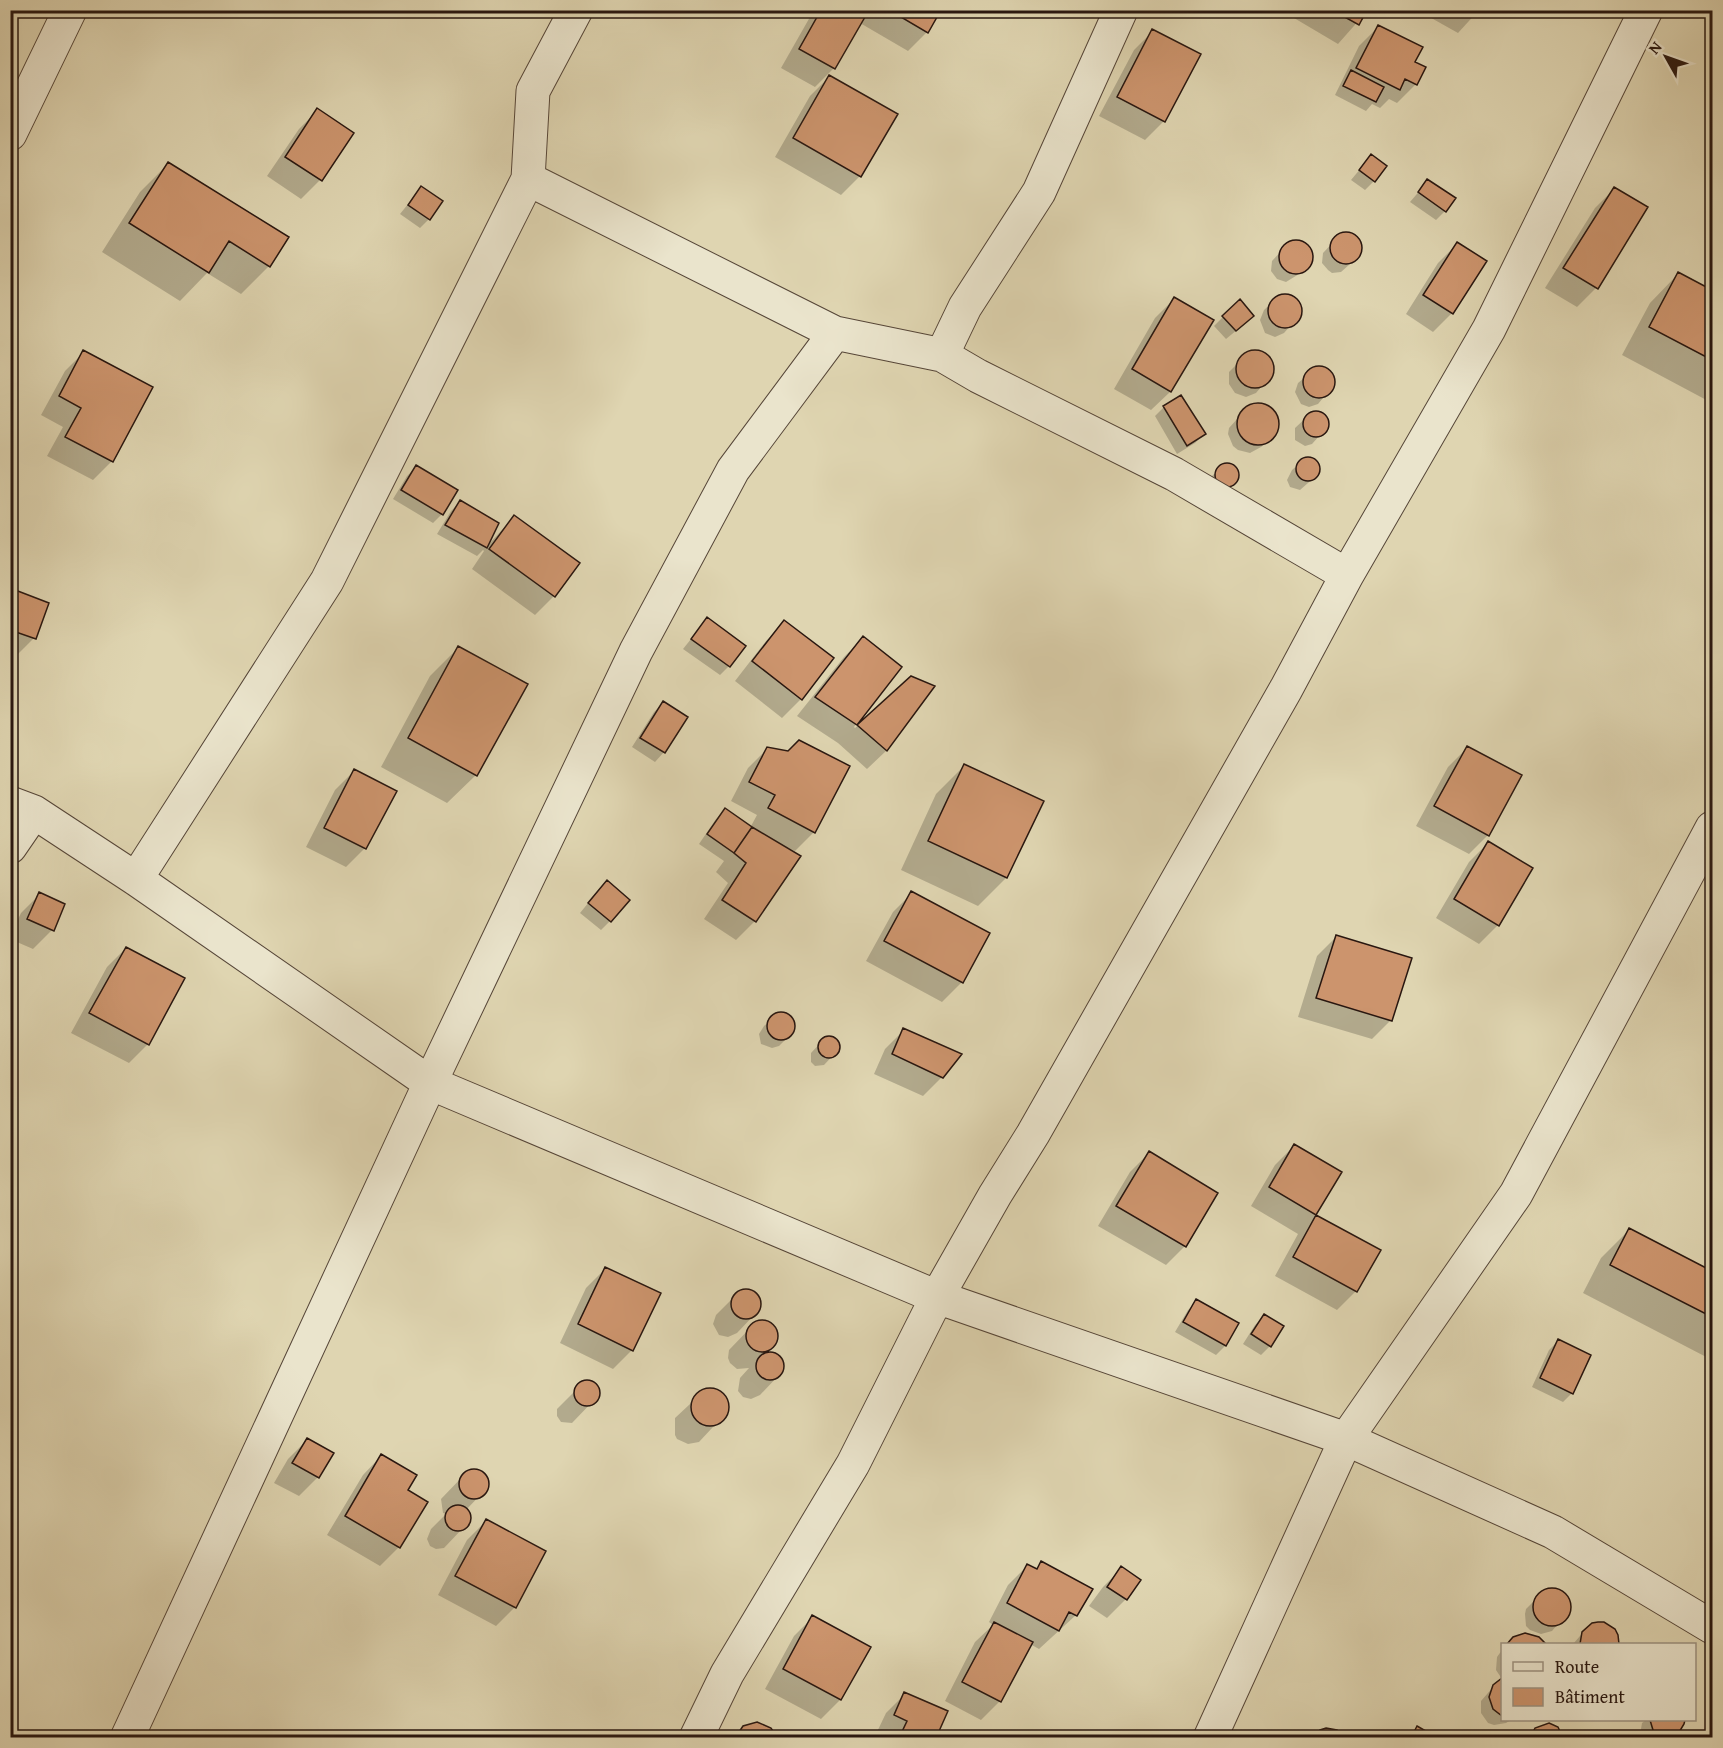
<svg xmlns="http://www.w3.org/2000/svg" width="1723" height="1748" font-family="'Gentium Book Plus',serif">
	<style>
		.shadow { fill: #0003 }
		.building { fill: #cc946d; stroke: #291710; stroke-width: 1.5 }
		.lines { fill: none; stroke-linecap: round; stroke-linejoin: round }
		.minor-casing { stroke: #564638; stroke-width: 35 }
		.minor { stroke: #eae4cc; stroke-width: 33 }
	</style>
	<rect width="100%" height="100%" fill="#dfd5b1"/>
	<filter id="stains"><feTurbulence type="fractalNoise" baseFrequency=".00333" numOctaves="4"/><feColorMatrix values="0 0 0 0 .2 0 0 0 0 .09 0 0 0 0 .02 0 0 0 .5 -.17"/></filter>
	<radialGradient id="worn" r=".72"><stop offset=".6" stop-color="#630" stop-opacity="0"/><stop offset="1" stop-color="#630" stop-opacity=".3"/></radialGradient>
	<path class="shadow" d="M814 10H939L927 32 908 51 860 23 834 68 815 87 781 68Z
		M1292 10H1368L1338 44 1289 15Z
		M1417 10H1479L1458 33Z
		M1378 27 1413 63 1416 84 1397 103 1389 99 1380 108 1372 104 1366 111 1335 95 1359 46Z
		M1153 31 1164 121 1145 140 1099 116 1134 50Z
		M829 77 860 176 841 195 775 157 810 96Z
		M318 110 352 134 320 180 301 199 267 176 299 129Z
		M1371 156 1374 181 1365 190 1351 180Z
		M168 164 269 266 241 294 207 273 180 301 102 252 140 192Z
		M1428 181 1445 211 1436 220 1410 202Z
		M421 188 429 219 420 228 400 214Z
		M1614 189 1646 208 1596 288 1577 307 1545 288 1595 208Z
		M1353 235 1360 242 1359 256 1341 272 1332 273 1328 270 1322 263 1323 253 1339 236Z
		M1293 242 1303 243 1310 250 1311 260 1309 265 1299 274 1286 282 1277 279 1271 271 1272 261 1285 247Z
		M1457 244 1452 313 1433 332 1406 314 1438 263Z
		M1678 274 1712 292V403L1622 355 1650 303Z
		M1289 296 1293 297 1300 305V315L1284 333 1275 337 1265 333 1260 320 1264 310 1278 297Z
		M1174 299 1212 321 1170 392 1151 410 1114 389 1155 318Z
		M1239 301 1243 325 1226 339 1214 326Z
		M84 352 112 461 93 480 47 456 63 427 41 415 65 371Z
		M1259 352 1269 357 1272 374 1256 393 1246 397 1235 393 1229 384V372L1247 354Z
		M1316 368 1329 372 1333 386 1318 404 1309 407 1301 404 1295 392 1298 383Z
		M1259 404 1265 405 1275 414 1277 427 1271 438 1261 447 1250 453 1238 450 1233 446 1228 434 1229 428 1247 408Z
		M1164 407 1204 434 1195 443 1177 454 1155 416Z
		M1319 412 1326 417 1328 424 1321 434 1312 444 1305 446 1295 440V428L1311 413Z
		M1309 458 1315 460 1319 470 1316 476 1300 490 1290 487 1287 480 1292 470 1302 461Z
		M1223 465 1234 467 1238 475 1236 482 1226 492 1208 480Z
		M416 467 442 514 433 523 393 499 407 476Z
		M460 502 489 544 514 517 554 596 535 615 472 569 484 551 483 550 477 556 437 534 451 511Z
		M10 589 48 604 34 638 15 657 10 656Z
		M707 619 729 666 720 675 683 649Z
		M785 622 801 699 782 718 735 681 766 641Z
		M863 638 900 667 854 727 855 728 911 678 933 687 886 751 867 769 838 743 797 716 844 657Z
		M459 647 476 775 447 803 381 767 430 676Z
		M663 703 686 717 664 752 655 762 632 747 654 712Z
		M1467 748 1488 835 1469 854 1416 826 1448 767Z
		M767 749 814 832 795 851 786 847 755 921 736 940 704 919 728 883 716 872 724 861 699 844 716 819 725 810 750 828 757 815 731 801 748 768Z
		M965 765 1006 878 978 906 901 870 936 794Z
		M354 771 394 791 365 848 346 867 306 847 335 790Z
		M1488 843 1498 925 1479 944 1436 918 1469 862Z
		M598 891 610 921 601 930 580 913Z
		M912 893 988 934 961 983 942 1002 866 961 893 912Z
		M40 894 52 930 33 949 10 939V936L21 913Z
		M1336 937 1391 1020 1372 1039 1298 1017 1317 956Z
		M126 948 148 1044 129 1063 71 1033 107 967Z
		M777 1015H786L792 1020 793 1028 789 1036 779 1046 772 1048 761 1044 759 1034 764 1026Z
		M904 1030 942 1077 923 1096 874 1074 885 1049Z
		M825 1038H831L837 1041 838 1050 824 1065 815 1066 811 1062V1053Z
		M1294 1146 1339 1172 1314 1215 1379 1251 1356 1291 1337 1310 1275 1276 1298 1234 1251 1206 1275 1165Z
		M1149 1153 1185 1246 1166 1265 1098 1226 1130 1172Z
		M1629 1230 1712 1272V1360L1583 1293 1601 1258Z
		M605 1269 632 1350 613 1369 560 1343 586 1288Z
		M747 1291 754 1293 760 1304 756 1313 737 1333 728 1337 719 1335 713 1324 716 1315 735 1296Z
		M1197 1301 1237 1323 1225 1346 1216 1355 1175 1332 1188 1310Z
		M1264 1316 1270 1346 1261 1355 1243 1344 1255 1325Z
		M767 1322 776 1333 774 1342 757 1359 770 1353 777 1355 783 1363V1367L779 1375 760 1395 751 1399 743 1397 738 1391 740 1378 749 1368 737 1369 730 1363 728 1358 729 1350 754 1324Z
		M1558 1341 1572 1393 1563 1402 1532 1387 1549 1350Z
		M584 1382 591 1383 597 1390V1397L572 1423 561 1422 557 1416V1409Z
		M704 1391H715L724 1397 727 1407 726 1413 699 1442 688 1444 677 1439 675 1435V1418Z
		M307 1440 332 1453 318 1477 299 1496 274 1483 288 1459Z
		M381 1456 406 1491 399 1547 380 1566 327 1535 363 1475Z
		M478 1471 487 1480 486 1489 466 1510 469 1518 463 1528 444 1548 436 1549 430 1546 427 1539 431 1529 446 1514 443 1513 441 1499 466 1473Z
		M486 1521 515 1607 496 1626 438 1595 467 1540Z
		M1041 1563 1076 1615 1039 1649 1030 1644 1000 1701 981 1720 945 1701 975 1642 993 1625 989 1622 1008 1585 1027 1566 1035 1570Z
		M1122 1568 1139 1580 1126 1599 1107 1618 1089 1606 1103 1587Z
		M1555 1590 1560 1592 1568 1600 1569 1611 1552 1631 1541 1634 1530 1630 1526 1626 1525 1614 1526 1609 1544 1591Z
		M813 1617 840 1700 821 1719 765 1689 794 1636Z
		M1587 1628 1618 1641 1617 1644H1573Z
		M1525 1634 1532 1635 1544 1644H1507L1514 1638Z
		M1502 1650V1679L1496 1670 1497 1657Z
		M1502 1680V1720H1511L1506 1723 1494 1725 1488 1723 1481 1713V1701L1494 1686Z
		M905 1694 934 1738H882L876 1734 886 1713Z
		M1646 1720H1682L1683 1724 1672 1738H1644L1641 1729 1642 1723Z
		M1446 1731 1458 1738H1440Z"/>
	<path class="building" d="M821 10H869L835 69 799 49Z
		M889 10H941L928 33Z
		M1332 10H1367L1359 25Z
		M1378 25 1423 47 1415 62 1426 67 1417 85 1405 79 1400 90 1356 68Z
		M1152 29 1201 54 1165 122 1117 97Z
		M1351 70 1384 87 1376 102 1343 86Z
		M829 75 898 114 861 177 793 138Z
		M317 108 354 133 322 181 285 157Z
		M1371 154 1387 166 1375 182 1359 170Z
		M168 162 289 237 270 267 229 241 209 273 129 223Z
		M1427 179 1456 198 1446 212 1418 192Z
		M421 186 443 201 430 220 408 205Z
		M1614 187 1648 207 1598 289 1563 268Z
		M1330 248a16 16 0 1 1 32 0a16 16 0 1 1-32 0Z
		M1279 257a17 17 0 1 1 34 0a17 17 0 1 1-34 0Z
		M1457 242 1487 261 1453 314 1423 295Z
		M1678 272 1712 290V360L1649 327Z
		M1268 311a17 17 0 1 1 34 0a17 17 0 1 1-34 0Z
		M1174 297 1214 320 1171 392 1132 369Z
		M1240 299 1254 316 1236 331 1222 316Z
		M83 350 153 387 113 462 65 437 81 408 59 396Z
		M1236 369a19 19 0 1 1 38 0a19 19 0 1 1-38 0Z
		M1303 382a16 16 0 1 1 32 0a16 16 0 1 1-32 0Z
		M1181 395 1206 434 1187 446 1163 406Z
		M1237 424a21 21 0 1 1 42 0a21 21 0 1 1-42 0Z
		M1303 424a13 13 0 1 1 26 0a13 13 0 1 1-26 0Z
		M1296 469a12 12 0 1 1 24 0a12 12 0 1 1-24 0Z
		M1215 475a12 12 0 1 1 24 0a12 12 0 1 1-24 0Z
		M416 465 458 490 443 515 401 490Z
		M460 500 499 523 487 548 445 525Z
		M514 515 580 563 555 597 489 549Z
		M10 588 49 603 36 639 10 630Z
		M707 617 746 646 730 667 691 639Z
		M784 620 834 658 802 700 752 661Z
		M863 636 902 667 857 725 815 697Z
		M458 646 528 684 477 776 408 738Z
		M911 676 935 686 887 751 857 725Z
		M663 701 688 717 665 753 640 738Z
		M799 740 850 766 815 833 768 808 775 795 749 782 767 747 788 751Z
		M1467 746 1522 775 1489 836 1434 806Z
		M964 764 1044 801 1007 878 928 841Z
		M354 769 397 791 366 849 324 828Z
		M725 808 752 827 734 853 707 834Z
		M752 827 801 856 756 922 722 900 746 863 734 853Z
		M1488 841 1533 868 1499 926 1454 899Z
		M607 880 630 900 611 922 588 903Z
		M911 891 990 933 963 983 884 941Z
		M39 892 65 904 54 931 27 919Z
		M1336 935 1412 958 1392 1021 1316 998Z
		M126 947 185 978 149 1045 89 1013Z
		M767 1026a14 14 0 1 1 28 0a14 14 0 1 1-28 0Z
		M903 1028 962 1054 943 1078 892 1054Z
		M818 1047a11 11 0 1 1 22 0a11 11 0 1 1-22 0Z
		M1294 1144 1342 1172 1316 1215 1269 1187Z
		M1149 1151 1218 1193 1186 1247 1116 1206Z
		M1316 1215 1381 1250 1357 1292 1293 1257Z
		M1629 1228 1712 1271V1317L1610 1265Z
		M605 1267 661 1293 633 1351 578 1324Z
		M731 1304a15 15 0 1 1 30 0a15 15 0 1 1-30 0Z
		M1196 1299 1239 1323 1226 1346 1183 1322Z
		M1264 1314 1284 1326 1271 1347 1251 1334Z
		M746 1336a16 16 0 1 1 32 0a16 16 0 1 1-32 0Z
		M1558 1339 1591 1355 1573 1394 1540 1378Z
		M756 1366a14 14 0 1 1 28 0a14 14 0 1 1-28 0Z
		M574 1393a13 13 0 1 1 26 0a13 13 0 1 1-26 0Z
		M691 1407a19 19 0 1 1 38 0a19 19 0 1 1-38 0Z
		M307 1438 334 1453 319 1478 292 1463Z
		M381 1454 417 1475 408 1490 428 1502 400 1548 345 1516Z
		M459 1484a15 15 0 1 1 30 0a15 15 0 1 1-30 0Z
		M445 1518a13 13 0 1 1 26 0a13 13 0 1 1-26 0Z
		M486 1519 546 1551 516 1608 455 1576Z
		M1041 1561 1093 1589 1077 1616 1069 1612 1059 1631 1007 1603 1027 1564 1037 1569Z
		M1121 1566 1141 1580 1127 1600 1107 1587Z
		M1533 1607a19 19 0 1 1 38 0a19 19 0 1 1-38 0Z
		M812 1615 871 1647 841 1700 783 1669Z
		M994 1622 1033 1642 1001 1702 962 1682Z
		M1598 1622H1604L1615 1629 1618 1635 1619 1644H1580L1582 1632 1592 1623Z
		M1525 1633 1539 1637 1546 1644H1507L1513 1637Z
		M1502 1678V1716L1493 1709 1489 1697 1493 1685Z
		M904 1692 948 1711 936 1738H899L907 1721 894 1715Z
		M1650 1720H1685L1684 1724 1678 1734 1668 1737 1657 1734 1653 1730Z
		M757 1722 771 1728 778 1738H735L743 1726Z
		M1549 1723 1558 1727 1563 1738H1530L1535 1728Z
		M1417 1726 1438 1738H1411Z
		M1326 1728 1337 1730 1344 1738H1312L1320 1730Z"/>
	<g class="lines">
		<defs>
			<path id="minor" d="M1121 10 1039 192 965 307 942 355 978 376 1174 474 1347 575
				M10 134 70 10
				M528 179 835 333
				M10 803 34 812 136 879 430 1083 937 1297 1346 1439 1553 1532 1712 1627
				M10 847 34 812
				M136 879 327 581 528 179 533 91 576 10
				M127 1738 430 1083 636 651 733 470 835 333 942 355
				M696 1738 727 1674 853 1464 937 1297 995 1195 1033 1134 1286 689 1347 575 1489 329 1646 10
				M1210 1738 1346 1439 1516 1194 1712 828"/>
		</defs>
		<use href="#minor" class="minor-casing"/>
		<use href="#minor" class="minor"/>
	</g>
	<rect width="1723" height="1748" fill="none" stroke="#dfd5b1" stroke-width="36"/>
	<rect x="12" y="12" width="1699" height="1724" fill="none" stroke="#291710" stroke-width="3"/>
	<rect x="18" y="18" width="1687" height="1712" fill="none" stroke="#291710" stroke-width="1.5"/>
	<rect x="1501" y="1643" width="195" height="78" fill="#eae4cc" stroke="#9d9281" stroke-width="1.5"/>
	<rect x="1513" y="1662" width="30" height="9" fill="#eae4cc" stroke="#9d9281" stroke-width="1.5"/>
	<text x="1555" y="1673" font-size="18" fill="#291710">Route</text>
	<rect x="1513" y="1688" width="30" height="18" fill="#cc946d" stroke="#9d9281" stroke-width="1.5"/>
	<text x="1555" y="1703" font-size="18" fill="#291710">Bâtiment</text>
	<g transform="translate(1666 57) rotate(310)" stroke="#eae4cc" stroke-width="4.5" paint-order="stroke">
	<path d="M0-4.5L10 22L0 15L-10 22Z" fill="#291710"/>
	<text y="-9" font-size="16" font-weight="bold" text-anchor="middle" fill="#291710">N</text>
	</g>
	<rect width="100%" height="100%" filter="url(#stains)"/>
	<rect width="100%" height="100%" fill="url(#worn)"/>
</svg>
